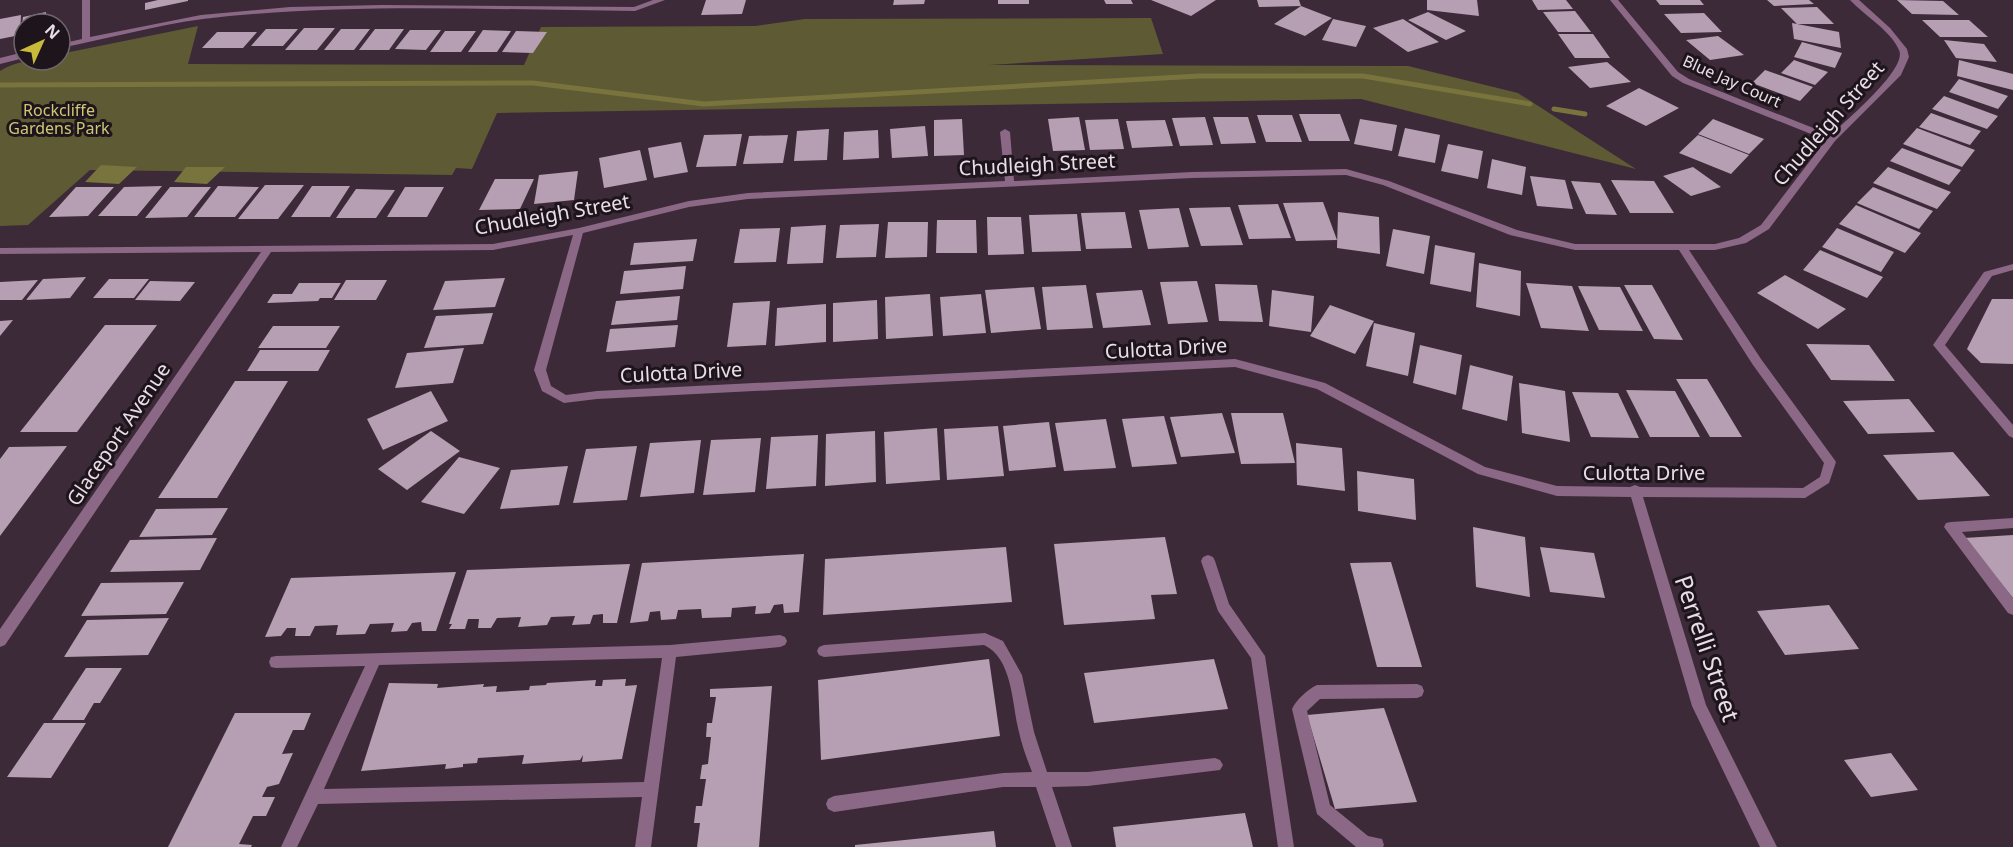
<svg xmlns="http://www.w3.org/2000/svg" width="2013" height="847" font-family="'Noto Sans',sans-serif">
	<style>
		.green { fill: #5e5a33 }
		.water { fill: #79733e }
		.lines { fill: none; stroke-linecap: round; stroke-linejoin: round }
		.stream { stroke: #79733e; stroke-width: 5 }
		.building { fill: #b69fb2 }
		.service { fill: #8b6885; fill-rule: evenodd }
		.minor { fill: #8b6885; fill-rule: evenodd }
		.labels { text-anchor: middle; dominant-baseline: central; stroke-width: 6; stroke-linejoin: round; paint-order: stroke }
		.far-street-label { font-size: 16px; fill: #e9dde7; stroke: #1e151c }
		.far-park-label { font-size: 16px; fill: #cfc775; stroke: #1e151c }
		.street-label { font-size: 20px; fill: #e9dde7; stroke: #1e151c }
		.near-street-label { font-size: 24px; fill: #e9dde7; stroke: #1e151c }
	</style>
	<rect width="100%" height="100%" fill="#3c2a39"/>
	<path class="green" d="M1151 18 1163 54 989 65 1408 66 1518 93 1636 169 1361 99 497 113 472 169 456 168 452 175 90 170 28 225 0 226V71C19 59 38 60 60 60V54L198 26 188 64 524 65 541 27 755 26 805 19Z"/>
	<path class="water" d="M101 165 137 167 119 184 85 182Z
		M186 167H225L207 184 174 182Z"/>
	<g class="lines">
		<path class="stream" d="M0 85 533 83 704 104 1199 76H1363L1530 104
			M1554 109 1585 114"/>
	</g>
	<path class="building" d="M158 0H188V1L145 10V3Z
		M706 0H746L742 14 701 15Z
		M894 0H925L924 4 893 5Z
		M998 0H1029V4H998Z
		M1104 0H1131L1133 4H1106Z
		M1151 0H1216L1191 16Z
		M1257 0H1299L1301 6 1259 7Z
		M1427 0H1477L1479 16 1427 10Z
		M1532 0H1566L1573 9 1538 10Z
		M1656 0H1700L1704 5H1660Z
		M1767 0H1809L1814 4 1774 6Z
		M1897 0 1943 1 1959 15 1912 14Z
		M1301 6 1332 18 1305 36 1274 24Z
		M1817 7 1834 24H1797L1781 8Z
		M1575 11 1591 32H1558L1543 12Z
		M46 12V24H22L23 17Z
		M1428 12 1466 31 1446 40 1408 20Z
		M1704 13 1722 32 1681 33 1664 14Z
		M21 15 20 35 0 39V19Z
		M1333 19 1366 26 1356 47 1322 40Z
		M1403 19 1439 42 1408 52 1373 28Z
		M1922 20H1969L1988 37H1940Z
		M1792 23 1839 32 1841 48 1794 39Z
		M304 28H335L317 50H285Z
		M266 29H298L283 46H251Z
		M341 29H370L354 50H324Z
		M375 29H404L389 50H359Z
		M410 30H441L426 50 395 49Z
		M483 30 511 31 497 52H468Z
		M445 31H476L461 52H430Z
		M516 31 547 32 533 53 502 52Z
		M217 32H257L243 48H202Z
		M1558 34H1593L1610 58H1575Z
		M1718 36 1744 55 1710 60 1686 40Z
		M1944 40 1984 44 1997 62 1956 58Z
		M1802 42 1842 53 1835 68 1794 57Z
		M1794 60 1828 72 1815 85 1781 73Z
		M1959 60 2013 74V90L1957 76Z
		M1607 62 1631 82 1590 88 1568 67Z
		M1765 70 1813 87 1800 101 1752 83Z
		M1959 79 2008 96 1998 109 1949 92Z
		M1639 88 1679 108 1646 126 1606 106Z
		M1944 96 1998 116 1987 129 1932 109Z
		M1931 113 1981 131 1970 145 1919 127Z
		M1299 114H1340L1350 141H1309Z
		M1257 115H1292L1302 142H1266Z
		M1079 117 1085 150 1053 151 1048 119Z
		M1205 117 1213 145 1180 146 1172 118Z
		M1213 117H1248L1256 143 1221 144Z
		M962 119 964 155 934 156V120Z
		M1118 119 1124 149 1090 150 1085 120Z
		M1360 119 1397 125 1392 151 1354 144Z
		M1713 119 1764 139 1749 154 1698 134Z
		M1165 120 1173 146 1132 148 1126 121Z
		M925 126 928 156 892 158 890 129Z
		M1405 128 1440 135 1435 163 1398 156Z
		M1917 128 1975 150 1962 167 1903 144Z
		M829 129 827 160 794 161 797 131Z
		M878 130 879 158 843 160 844 132Z
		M742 134 736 166 696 167 704 135Z
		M788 135 783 163 743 164 749 136Z
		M1698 135 1749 155 1731 174 1679 153Z
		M681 142 688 172 654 178 648 148Z
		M1448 144 1483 151 1478 179 1441 171Z
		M1902 148 1961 170 1949 185 1890 161Z
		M640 150 647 180 604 188 599 158Z
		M1492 159 1526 167 1522 195 1487 188Z
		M1693 167 1721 187 1691 196 1663 176Z
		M1888 167 1951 192 1937 209 1873 183Z
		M578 171 574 200 534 204 539 175Z
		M1530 176 1565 180 1573 209 1537 206Z
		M495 179H534L520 209 479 210Z
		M1611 180 1654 181 1674 213H1630Z
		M1571 181 1600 183 1617 215 1586 214Z
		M265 185H304L278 219H238Z
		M162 186 137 216H98L124 187Z
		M218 186 259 187 235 217H194Z
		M312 186H350L330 217H291Z
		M76 187H114L88 216 49 217Z
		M170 187H211L187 217 145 218Z
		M405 187H444L427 217H387Z
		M1873 187 1933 211 1919 229 1857 203Z
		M356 189 395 190 376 218H336Z
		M1323 202 1337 240 1296 241 1283 203Z
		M1278 204 1291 238 1249 239 1238 205Z
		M1856 205 1921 233 1905 253 1839 224Z
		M1230 207 1243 245 1201 246 1189 208Z
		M1179 208 1189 247 1148 249 1139 210Z
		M1125 212 1132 248 1086 249 1081 213Z
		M1338 212 1379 217 1380 254 1337 248Z
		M1077 214 1081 251 1032 252 1029 215Z
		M987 217H1021L1024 254 988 255Z
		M937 220H976L977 253H936Z
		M888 222H928L927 257 885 258Z
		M879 224 876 257 836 258 840 225Z
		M826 225 823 263 787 264 791 227Z
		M780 228 776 262 734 263 740 229Z
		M1837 228 1894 252 1881 272 1822 247Z
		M1393 229 1430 236 1424 274 1386 266Z
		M697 239 693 261 630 265 634 243Z
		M1435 245 1475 253 1471 292 1430 284Z
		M1820 250 1883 277 1867 298 1803 270Z
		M1479 263 1521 271 1520 316 1476 307Z
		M686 266 683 289 620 294 624 271Z
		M1785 275 1846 309 1818 329 1757 293Z
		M86 277 70 298 26 300 43 279Z
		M505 278 495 307 433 310 445 281Z
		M109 279H149L134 298H93Z
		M38 280 22 300H0V282Z
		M346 280H387L376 300H334Z
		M150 281 195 282 180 301 135 300Z
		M1197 281 1208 322 1168 324 1160 282Z
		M299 283H341L332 298H320L318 301 267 303 273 294H292Z
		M1526 283 1572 286 1589 331 1541 328Z
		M1215 284 1257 285 1263 322 1219 321Z
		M1086 285 1093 328 1047 330 1042 287Z
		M1624 285H1652L1683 340 1654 339Z
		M1578 286 1620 287 1643 331 1599 330Z
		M1034 287 1041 329 991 333 985 290Z
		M1142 290 1151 325 1103 328 1096 293Z
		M1272 290 1314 296 1311 332 1269 326Z
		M930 294 933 336 886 339 885 297Z
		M981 294 986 333 943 336 940 297Z
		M680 296 677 320 611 325 616 301Z
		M1992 299H2013V364L1981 363 1967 349Z
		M877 300 878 339 833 342V303Z
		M770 301 766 345 727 347 733 303Z
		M826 304V342L775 346 777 308Z
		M1330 305 1374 321 1355 354 1310 336Z
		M493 313 483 344 424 348 436 316Z
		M13 320 0 336V321Z
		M1374 323 1415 333 1408 376 1366 366Z
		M105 325H157L77 432H20Z
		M678 325 675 347 606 352 610 329Z
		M273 326H340L326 348H258Z
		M1806 344 1869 345 1895 381 1831 380Z
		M1420 345 1462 355 1456 395 1413 383Z
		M464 348 453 383 395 388 407 353Z
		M260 350H330L318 371H247Z
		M1470 365 1513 376 1507 421 1462 409Z
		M1676 379H1707L1742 437H1710Z
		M235 381H288L217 498H158Z
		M1519 383 1565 391 1570 442 1522 433Z
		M1626 390 1675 391 1700 437H1650Z
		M431 391 448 421 383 450 367 419Z
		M1572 392 1618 393 1639 438 1591 437Z
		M1909 399 1935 432 1868 434 1843 401Z
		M1222 413 1235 453 1181 457 1170 417Z
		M1231 413H1283L1295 463 1241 464Z
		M1164 416 1177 464 1132 467 1122 419Z
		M1106 419 1116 468 1064 471 1055 423Z
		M1049 422 1056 467 1009 471 1003 426Z
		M998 426 1004 476 947 480 944 429Z
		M937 428 940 480 886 484 884 432Z
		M431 431 460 451 407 490 378 469Z
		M875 431 876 482 825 486 826 434Z
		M818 435 816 486 766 489 771 437Z
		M761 438 755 492 703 495 711 440Z
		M701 440 694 493 640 497 650 443Z
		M1296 443 1342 448 1345 491 1297 485Z
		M67 446 0 536V459L9 447Z
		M637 446 627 500 573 503 586 449Z
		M1953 452 1990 496 1918 500 1883 455Z
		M459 457 500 468 464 514 421 502Z
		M568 466 559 505 500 509 511 470Z
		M1357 471 1414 479 1416 520 1358 511Z
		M228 508 212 535 139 537 156 509Z
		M1473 527 1525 537 1530 597 1476 587Z
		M2013 535V598L1964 538Z
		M1165 537 1177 594 1151 595 1155 619 1064 625 1054 544Z
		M217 538 200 570 110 572 130 540Z
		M1006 547 1012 602 823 615 825 559Z
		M1540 547 1594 553 1605 598 1550 592Z
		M804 554 799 612 784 613 783 604 774 605 770 613 755 614 756 606 732 608 731 617 702 618 701 609 678 610 676 619 661 620 660 611 650 612 648 621 630 623 642 563Z
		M1391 562 1422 667H1377L1350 563Z
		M630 564 617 623H603V614L593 615 590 624 572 625 575 616 551 617 547 625 518 627 521 617 497 618 491 628H478L479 619H468L465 629H449L452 624H449L467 570Z
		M456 572 436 631H422L421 622 412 623 407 631 391 632 394 623 370 624 365 634 336 635 338 625 315 626 310 636H295L296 628H287L281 636 265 637 291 578Z
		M184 582 166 614 81 616 101 583Z
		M1829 605 1859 649 1785 655 1757 611Z
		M169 618 148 655 64 657 87 620Z
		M989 659 1000 736 821 760 818 680Z
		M1214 659 1228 709 1094 723 1084 673Z
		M86 668H122L100 703H94L84 720H52Z
		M626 679 625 686 637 685 622 759 582 762 583 755 580 760 522 764 524 755 478 758 477 763 463 764V767L445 769 446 764 361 771 389 683 438 684 437 688 484 684 483 687 497 686 496 692 529 690 530 686 546 685 547 683 596 680 595 686H602L603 680Z
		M772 686 759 847H697L700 823H694L696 806H702L706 779H700L702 765 708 764 711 737H706L707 723H712L716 697H710V689Z
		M1384 708 1417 802 1335 809 1307 715Z
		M235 713H311L304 730H293L282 754 293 753 279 784 267 787 262 797H275L266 816H253L239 844 252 845 251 847H168Z
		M44 723H86L51 778 7 777Z
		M1891 753 1918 790 1871 797 1844 760Z
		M1245 813 1253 847H1116L1113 827Z
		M994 831 996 847H855V845Z"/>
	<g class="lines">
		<path class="service" d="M2013 264V270L1992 276 1945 345 2013 425V438L2009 436 1933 345 1984 272Z
			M2013 518V528L1962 532 2013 598V615L2008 613 1944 527 1946 523 1951 522Z
			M1208 555 1213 557 1215 561 1229 604 1265 656 1294 847H1278L1251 658 1218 611 1201 561 1203 557Z
			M985 633 1003 641 1022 675 1034 732 1047 772H1088L1215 758 1220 760 1223 765 1220 770 1088 786 1052 787 1072 847H1056L1036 787H1003L834 812 828 809 826 804 828 799 834 796 1003 773 1032 772C1027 759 1022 746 1019 732 1012 706 1013 658 984 645L824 657 819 655 817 651 819 647 824 645Z
			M780 635 785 637 787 641 785 645 780 647 676 657 651 847H635L642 797 318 804 297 847H281L365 666 276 668 271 667 269 662 271 657 276 656 670 645ZM662 658 644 782 324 789 379 665Z
			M1417 684 1422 686 1424 691 1422 696 1417 698 1320 699 1307 711 1330 805 1368 836 1382 839 1384 845 1383 847H1356L1317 814 1292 709C1296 700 1308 689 1317 685Z"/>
		<path class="minor" d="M82 0H90V37L201 15 290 7 382 5 634 7 653 0H665L635 11C493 10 344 2 203 19 157 25 106 39 60 48V44L82 39Z
			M1610 0H1618L1678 72 1689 79 1831 135C1845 121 1908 69 1899 50 1891 31 1864 15 1850 0H1859L1890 28 1907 49 1909 57 1901 75 1835 141 1769 229 1746 243 1715 250H1689L1761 359 1834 459 1836 462 1829 483 1805 498 1643 497 1706 705 1777 847H1760L1692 706 1631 497 1557 496 1478 474 1317 389 1235 367 597 399 564 403 542 391 534 370 573 235 493 250 271 252 5 645 0 647V629L261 252 0 254V248L493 244 579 228 689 201 748 193 1005 181 1000 132 1005 129 1010 132 1014 181 1192 172 1346 169 1389 181 1517 230 1575 244H1715L1739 238 1761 225 1826 140 1683 83 1672 76ZM1346 175 1383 185 1510 235 1575 250H1679L1753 365 1824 463 1820 477 1803 488 1640 487 1635 485 1630 487 1557 486 1485 467 1325 383 1235 359 597 391 566 395 551 386 546 370 583 233 689 207 748 199 1192 178Z
			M24 52V58L0 64V58Z"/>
	</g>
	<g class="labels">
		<g class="far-street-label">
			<text transform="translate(1732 81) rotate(24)">Blue Jay Court</text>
		</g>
		<g class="far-park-label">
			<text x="59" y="110">Rockcliffe<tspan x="59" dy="18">Gardens Park</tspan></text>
		</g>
		<g class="street-label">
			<text transform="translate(1828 123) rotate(-49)">Chudleigh Street</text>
			<text transform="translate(1037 164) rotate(-3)">Chudleigh Street</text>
			<text transform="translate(552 214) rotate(-10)">Chudleigh Street</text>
			<text transform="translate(1166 348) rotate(-3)">Culotta Drive</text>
			<text transform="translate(681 372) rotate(-3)">Culotta Drive</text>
			<text transform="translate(118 434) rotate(-56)">Glaceport Avenue</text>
			<text x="1644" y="472">Culotta Drive</text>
		</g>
		<g class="near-street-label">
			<text transform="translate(1708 648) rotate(71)">Perrelli Street</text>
		</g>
	</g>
	<g transform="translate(42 42) rotate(45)"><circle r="28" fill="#1e151c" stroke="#6f656d" stroke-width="1.5"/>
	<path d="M0-4.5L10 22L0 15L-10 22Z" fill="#c8bb3b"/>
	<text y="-9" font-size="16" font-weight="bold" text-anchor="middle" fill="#e9dde7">N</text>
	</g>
</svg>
